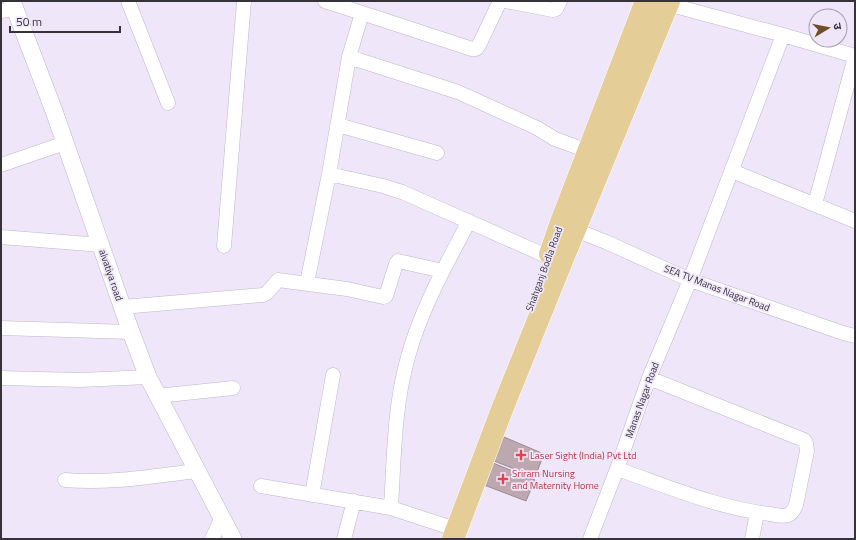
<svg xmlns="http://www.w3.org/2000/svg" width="856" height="540" font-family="'Titillium Web','Noto Sans Devanagari',sans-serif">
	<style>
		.building { fill: #bda8b0; stroke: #a08b92 }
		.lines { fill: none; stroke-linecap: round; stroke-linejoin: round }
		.minor-casing { stroke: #bfb6c8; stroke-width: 15 }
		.tertiary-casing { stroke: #bfb6c8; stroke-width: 18 }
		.primary-casing { stroke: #fff; stroke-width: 23 }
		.minor { stroke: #fff; stroke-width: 14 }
		.tertiary { stroke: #fff; stroke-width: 17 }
		.primary { stroke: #e5cd98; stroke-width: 22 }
		.health-dot { fill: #e0444e; stroke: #efe6f9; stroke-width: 1.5 }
		.labels { text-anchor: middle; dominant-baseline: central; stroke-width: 3.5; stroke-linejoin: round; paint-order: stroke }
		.street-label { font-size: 10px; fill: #353239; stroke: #efe6f9 }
		.health-label { font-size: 10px; fill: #be3a42; stroke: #efe6f9; text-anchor: start }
	</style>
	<rect width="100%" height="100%" fill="#efe6f9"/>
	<path class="building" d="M504 437 544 454 535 477 494 461Z
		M493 463 535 480 526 501 484 485Z"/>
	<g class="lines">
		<defs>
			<path id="minor" d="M128 1 168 103
				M325 1 362 13
				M500 1 479 45 476 49H472L362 13 349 57 329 174 383 186 402 192 549 257
				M506 1 553 10 556 9 560 1
				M1 11 14 9
				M783 35 855 56
				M349 57 458 92 537 128 555 139 588 151
				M338 125 437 153
				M1 165 65 143
				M732 171 855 221
				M815 204 855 57
				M568 227 606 242 690 280 843 333 855 336
				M1 237 101 245
				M224 246 244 1
				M307 283 329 174
				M122 307 263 295 267 293 278 280 347 289 383 297 386 296 396 264 398 261 443 271
				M1 328 131 332
				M1 378 80 380 148 377
				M649 378 804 440 806 443 807 451 796 505C794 509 793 513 788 515 783 517 776 515 770 514 717 508 667 486 617 469L649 378 690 280 783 35 660 2
				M157 396 233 388
				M65 480C109 484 153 476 197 471
				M261 486 391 508 449 527
				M312 495 333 375
				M391 508C394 458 394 406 408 357 421 309 446 265 469 221
				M212 539 222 517
				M344 539 354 501
				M590 539 617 469
				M752 539 757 513"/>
			<path id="tertiary" d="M12 1 54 111 131 332 148 377 233 539"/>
			<path id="primary" d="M550 254 560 225 646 1
				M453 539 503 407 564 256 669 1"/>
		</defs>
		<use href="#minor" class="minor-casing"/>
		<use href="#tertiary" class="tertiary-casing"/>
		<use href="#primary" class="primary-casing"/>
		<use href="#minor" class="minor"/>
		<use href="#tertiary" class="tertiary"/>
		<use href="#primary" class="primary"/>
	</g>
	<g class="health-dot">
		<path d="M519 449h4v4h4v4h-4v4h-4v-4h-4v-4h4z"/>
		<path d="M501 473h4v4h4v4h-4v4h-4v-4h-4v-4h4z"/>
	</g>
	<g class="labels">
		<g class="street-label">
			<text transform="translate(544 269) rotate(-70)">Shahganj Bodla Road</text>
			<text transform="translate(111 275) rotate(71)">alvatiya road</text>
			<text transform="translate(717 288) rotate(21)">SEA TV Manas Nagar Road</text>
			<text transform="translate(642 400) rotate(-70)">Manas Nagar Road</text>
		</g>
		<g class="health-label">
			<text x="530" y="455">Laser Sight (India) Pvt Ltd</text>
			<text x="512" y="473">Sriram Nursing<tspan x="512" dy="12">and Maternity Home</tspan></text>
		</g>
	</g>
	<rect width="856" height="540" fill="none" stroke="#353239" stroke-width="4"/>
	<g transform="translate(828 28) rotate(80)"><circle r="19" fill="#efe6f9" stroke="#a59eac"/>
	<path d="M0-3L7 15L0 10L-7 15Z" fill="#704e26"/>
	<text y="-6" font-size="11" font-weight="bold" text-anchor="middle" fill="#353239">उ</text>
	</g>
	<path d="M10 26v6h110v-6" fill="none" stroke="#353239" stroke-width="2"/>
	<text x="16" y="26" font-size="12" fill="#353239" stroke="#efe6f9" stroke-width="3" paint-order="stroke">50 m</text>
</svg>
